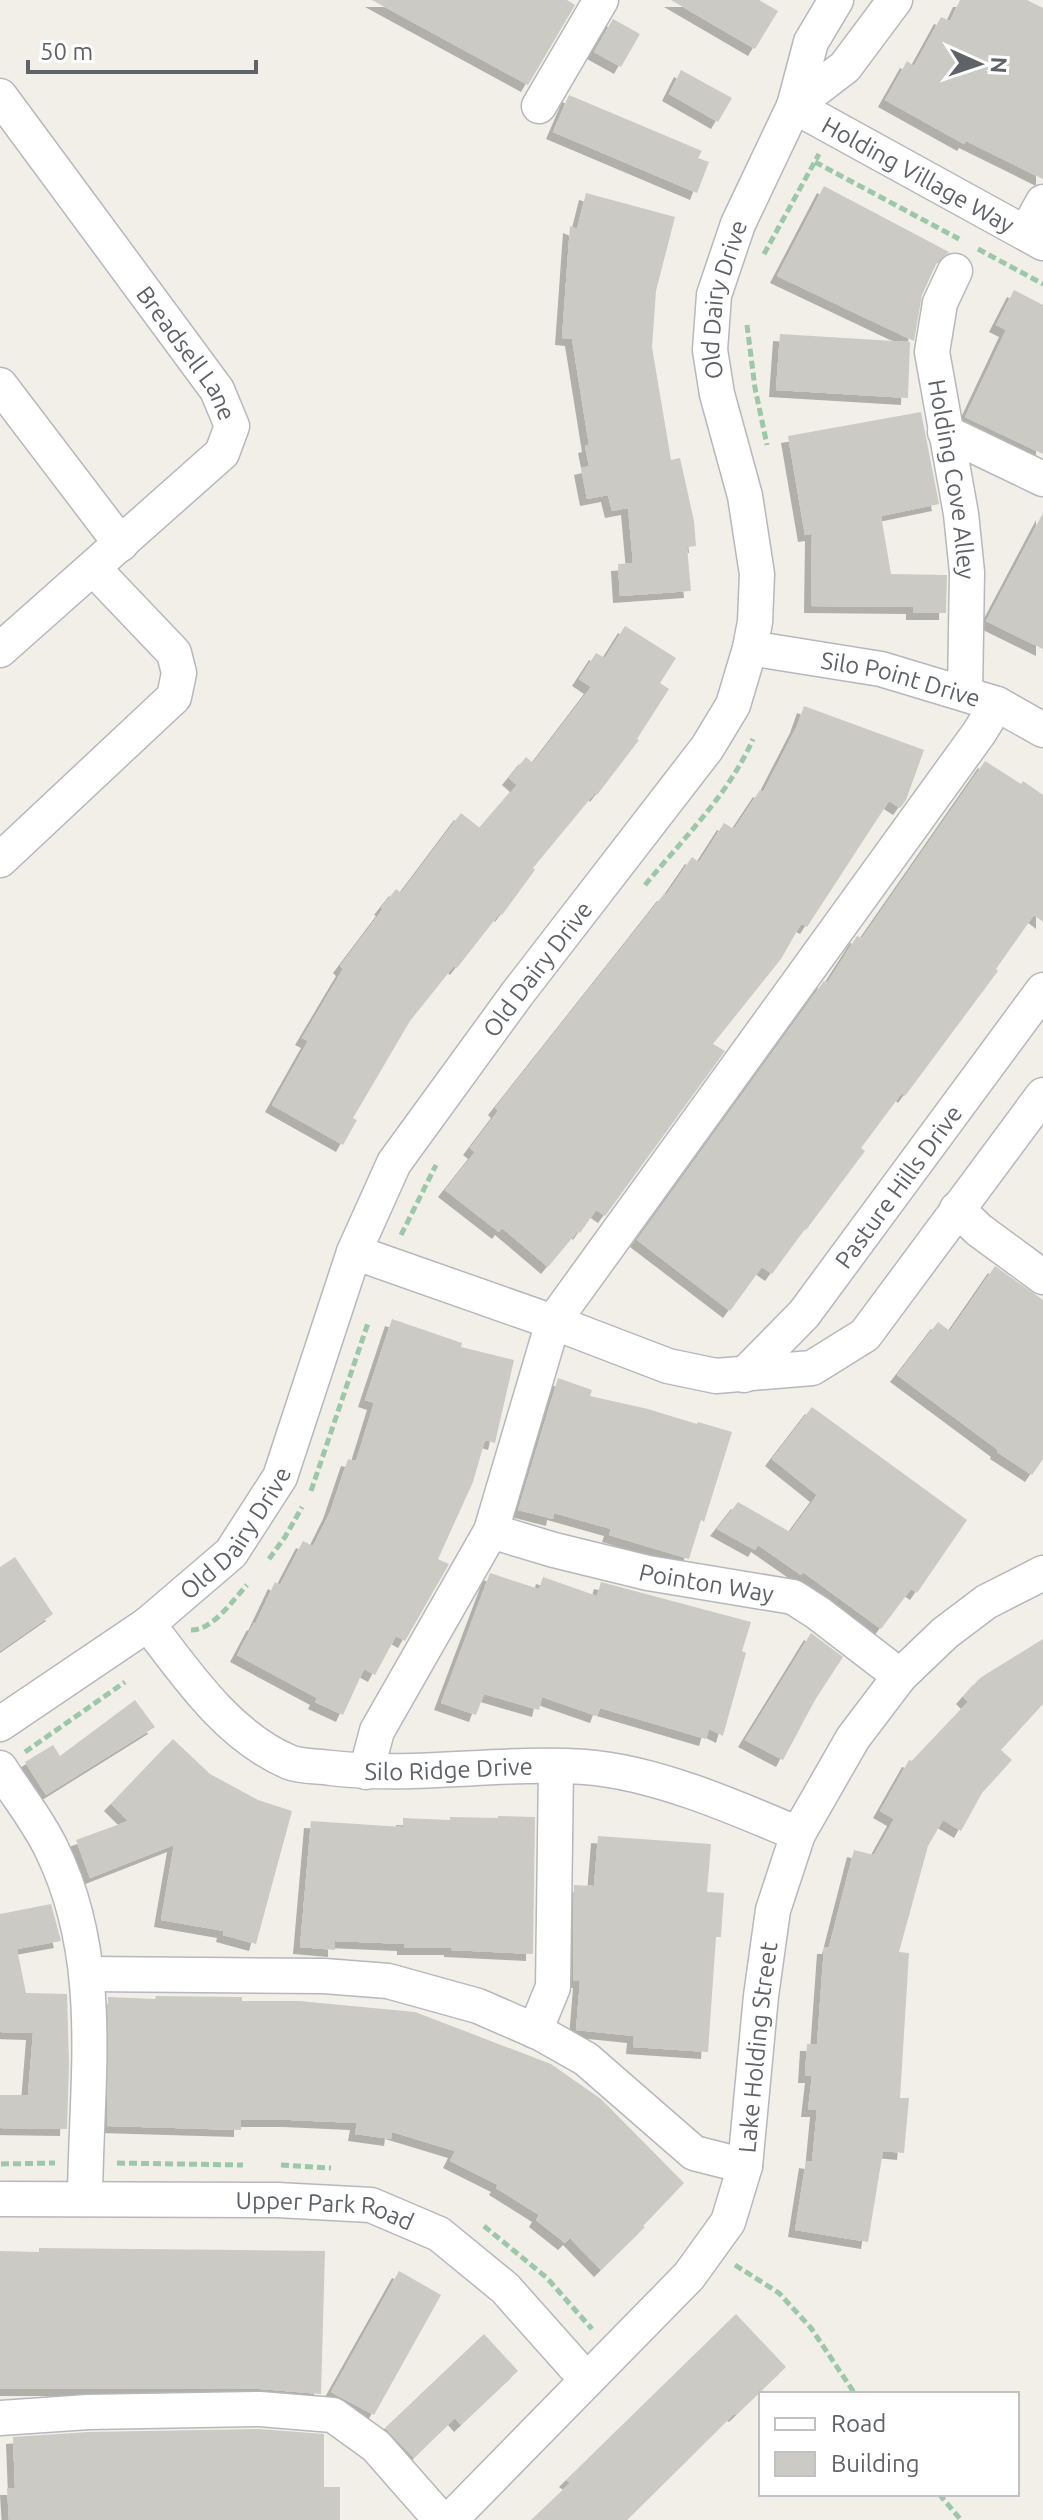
<svg xmlns="http://www.w3.org/2000/svg" width="1043" height="2520" font-family="Ubuntu,sans-serif">
	<style>
		.building { fill: #cccac5; filter: url(#shadow) }
		.lines { fill: none; stroke-linecap: round; stroke-linejoin: round }
		.minor-casing { stroke: #b5b8bc; stroke-width: 37 }
		.path { stroke: #9cc7a9; stroke-width: 5; stroke-dasharray: 8 4; stroke-linecap: butt }
		.minor { stroke: #fff; stroke-width: 34 }
		.labels { text-anchor: middle; dominant-baseline: central; stroke-width: 8; stroke-linejoin: round; paint-order: stroke }
		.street-label { font-size: 24px; fill: #5f6368; stroke: #fff }
	</style>
	<defs>
		<filter id="shadow"><feDropShadow dx="-7" dy="7" stdDeviation="0" flood-color="#0004"/></filter>
	</defs>
	<rect width="100%" height="100%" fill="#f1efe8"/>
	<path class="building" d="M372 0H567L575 5 528 85Z
		M671 0H759L778 11 755 49Z
		M960 0H1027L1043 8V179L966 141 964 144 885 100 907 61 914 66 941 17 950 21Z
		M613 19 640 34 621 67 594 52Z
		M681 70 732 98 718 122 669 94Z
		M569 95 702 151 698 158 709 162 697 193 553 132Z
		M824 186 949 252 937 262 922 295 914 341 777 276Z
		M586 193 675 217 656 291 652 347 671 460 680 458 694 521 696 546 687 547 691 591 620 596 618 564 633 563 628 508 612 511 608 495 587 499 581 468 589 466 585 446 589 445 572 339 562 338 570 226 577 229Z
		M1014 290 1043 305V454L965 417 1006 330 996 325Z
		M780 334 910 342 908 398 776 390Z
		M921 412 939 504 881 516 891 574 947 575 946 613H913V607L811 606 812 534 805 535 788 436Z
		M1043 513V649L986 621Z
		M625 626 676 658 660 683 669 689 637 739 639 740 597 795 595 793 533 868 535 870 502 915 500 913 457 968 454 966 410 1021 353 1118 357 1120 343 1145 272 1105 308 1041 302 1038 343 969 340 966 383 909 381 908 396 889 401 893 461 813 480 828 517 785 509 778 526 757 533 763 591 687 579 679 596 653 605 658Z
		M804 706 924 750 906 800 900 808 889 801 807 927 801 924 781 959 713 1044 725 1051 605 1216 596 1210 580 1233 578 1231 548 1267 502 1228 499 1232 445 1190 475 1152 470 1148 498 1111 495 1108 635 931 664 894 666 895 692 857 699 862 724 823 734 829 760 790 763 792 797 726Z
		M985 761 1021 784 1023 781 1043 795V922L1034 915 996 969 998 971 905 1096 902 1093 861 1148 865 1151 806 1230 805 1229 772 1274 762 1267 730 1311 637 1240 824 981 827 983 857 936 862 938Z
		M995 1266 1043 1300V1459L1032 1475 997 1452 998 1450 897 1375 938 1322 950 1331Z
		M392 1319 462 1343 461 1347 514 1360 495 1443 485 1440 473 1482 438 1559 449 1564 405 1641 396 1636 375 1675 364 1669 343 1715 315 1702 317 1698 237 1655 254 1623 255 1624 275 1582 280 1585 303 1541 313 1546 330 1512 348 1459 356 1461 374 1403 365 1400Z
		M558 1378 592 1390 590 1396 648 1409 697 1424 698 1422 732 1432 704 1522 701 1520 689 1559 609 1535 611 1529 554 1513 553 1519 518 1510Z
		M812 1407 967 1520 917 1593 911 1589 881 1629 803 1572 801 1575 758 1545 755 1550 717 1529 738 1502 790 1532 817 1495 772 1459Z
		M15 1557 53 1614 0 1651V1567Z
		M490 1573 539 1589 543 1577 597 1596 601 1582 751 1622 742 1651 746 1653 723 1736 709 1729 706 1739 600 1708 597 1716 542 1697 539 1710 484 1694 476 1715 441 1703Z
		M811 1633 843 1657 815 1700 783 1760 745 1740Z
		M1043 1639V1704L1001 1750 1012 1760 982 1793 961 1831 943 1820 928 1846 899 1952 909 1953 900 2098H909L904 2153 883 2151 868 2242 795 2230 806 2161 812 2162 817 2110H808L812 2076H805L807 2044H817L824 1947H829L854 1850 874 1855 894 1819 880 1811 909 1760 912 1761 968 1702 963 1697 980 1678Z
		M135 1700 155 1727 46 1795 25 1762 53 1745 60 1756Z
		M173 1739 210 1774 258 1800 292 1811 256 1944 223 1935 224 1931 161 1920 174 1845 90 1878 76 1840 128 1821 111 1804Z
		M498 1816 535 1817 533 1954 451 1950V1948H404V1944L335 1941V1950L300 1947 311 1821 403 1827V1818L450 1820V1817L498 1818Z
		M598 1836 711 1844 707 1892 724 1893 721 1937H716L708 2052 633 2047 634 2036 576 2030 580 1981 573 1980 574 1885 594 1886Z
		M51 1904 61 1941 17 1949 26 1993 67 1994 69 2065 67 2129 0 2128V2095H28L33 2033 0 2032V1914Z
		M156 1996 242 1997V2001H299L415 2012 551 2064 601 2099 684 2183 643 2226 645 2227 601 2270 570 2238 565 2243 536 2220 539 2215 496 2188 498 2185 450 2161 455 2151 392 2132 391 2139 355 2134 357 2123 290 2120H241V2130L107 2126 108 1997 155 1999Z
		M39 2248 325 2251 321 2394 260 2389H0V2251L39 2252Z
		M399 2271 441 2295 374 2415 331 2392Z
		M736 2314 786 2367 736 2415 734 2414 627 2520H531L570 2483 566 2480Z
		M484 2334 518 2371 461 2425 455 2418 414 2458 385 2428Z
		M259 2429 324 2434V2487H340V2520H9L7 2488H15L13 2437 89 2432Z"/>
	<g class="lines">
		<defs>
			<g id="minor">
				<path id="s1" d="M0 96 217 390 232 426 222 453 0 650"/>
				<path d="M539 106 601 0"/>
				<path id="s2" d="M794 106 1043 243"/>
				<path d="M794 106 845 67 895 0"/>
				<path d="M1026 233 1043 202"/>
				<path id="s3" d="M955 271 940 303 932 352 961 514 967 572 965 693"/>
				<path d="M0 385 121 544"/>
				<path d="M945 432 1043 479"/>
				<path id="s4" d="M750 648 881 669 997 704 1043 730"/>
				<path d="M0 860 174 697 179 673 174 653 94 569"/>
				<path d="M957 1209 979 1230 1043 1277"/>
				<path d="M354 1252 553 1322 668 1366 716 1376 812 1368 865 1335 1043 1095"/>
				<path id="s5" d="M744 1375 804 1314 1043 990"/>
				<path id="s6" d="M491 1531 554 1550 648 1573 793 1597 818 1613 900 1676"/>
				<path id="s7" d="M148 1624C187 1675 228 1736 289 1762 301 1767 318 1766 331 1768 415 1778 501 1761 585 1767 654 1772 735 1807 798 1834"/>
				<path id="s8" d="M0 1724 148 1624 231 1553 280 1477 354 1252 394 1163 517 994 707 748 733 705 750 648 755 622 757 574 745 496 717 394 710 350 714 295 738 224 794 106 811 42 836 0"/>
				<path d="M0 1768C17 1795 39 1822 52 1850 106 1961 86 2080 85 2199"/>
				<path d="M366 1772 377 1731 491 1531 553 1322 979 733 997 704"/>
				<path d="M87 1974 324 1976 388 1981 478 2006 540 2033 586 2059 694 2153 745 2166"/>
				<path d="M535 2031 553 1987 556 1767"/>
				<path id="s9" d="M0 2199 277 2200 371 2205 439 2234 505 2288 586 2379"/>
				<path d="M0 2418 88 2412 260 2409 333 2415 376 2446 441 2520"/>
				<path id="s10" d="M450 2520 689 2276 728 2222 745 2166 761 1996 773 1910 798 1834 853 1738 900 1676 945 1633 986 1602 1043 1573"/>
			</g>
		</defs>
		<use href="#minor" class="minor-casing"/>
		<path class="path" d="M815 162 959 239
			M978 249 1043 284
			M764 254 819 154
			M747 325 755 388 767 445
			M645 885C683 839 729 794 753 739
			M401 1235 436 1165
			M311 1491 368 1323
			M269 1559 285 1537 302 1507
			M191 1630C212 1631 234 1599 247 1585
			M25 1752 125 1682
			M117 2163 243 2165
			M1 2164 55 2163
			M281 2165 331 2168
			M484 2226 547 2278 592 2329
			M735 2265 779 2293 811 2328 855 2394
			M939 2494 961 2520"/>
		<use href="#minor" class="minor"/>
	</g>
	<g class="labels">
		<g class="street-label">
			<text stroke="none"><textPath href="#s2" startOffset="142">Holding Village Way</textPath></text>
			<text stroke="none"><textPath href="#s8" startOffset="1698">Old Dairy Drive</textPath></text>
			<text stroke="none"><textPath href="#s1" startOffset="318">Breadsell Lane</textPath></text>
			<text stroke="none"><textPath href="#s3" startOffset="214">Holding Cove Alley</textPath></text>
			<text stroke="none"><textPath href="#s4" startOffset="154">Silo Point Drive</textPath></text>
			<text stroke="none"><textPath href="#s8" startOffset="954">Old Dairy Drive</textPath></text>
			<text stroke="none"><textPath href="#s5" startOffset="244">Pasture Hills Drive</textPath></text>
			<text stroke="none"><textPath href="#s8" startOffset="306">Old Dairy Drive</textPath></text>
			<text stroke="none"><textPath href="#s6" startOffset="222">Pointon Way</textPath></text>
			<text stroke="none"><textPath href="#s7" startOffset="360">Silo Ridge Drive</textPath></text>
			<text stroke="none"><textPath href="#s10" startOffset="586">Lake Holding Street</textPath></text>
			<text stroke="none"><textPath href="#s9" startOffset="326">Upper Park Road</textPath></text>
		</g>
	</g>
	<rect x="759" y="2392" width="260" height="104" fill="#ffffff" stroke="#bfc1c3" stroke-width="2"/>
	<rect x="775" y="2418" width="40" height="12" fill="#ffffff" stroke="#bfc1c3" stroke-width="2"/>
	<text x="831" y="2432" font-size="24" fill="#5f6368">Road</text>
	<rect x="775" y="2452" width="40" height="24" fill="#cccac5" stroke="#bfc1c3" stroke-width="2"/>
	<text x="831" y="2472" font-size="24" fill="#5f6368">Building</text>
	<g transform="translate(979 64) rotate(93)" stroke="#ffffff" stroke-width="6" paint-order="stroke">
	<path d="M0-6L14 30L0 20L-14 30Z" fill="#5f6368"/>
	<text y="-12" font-size="22" font-weight="bold" text-anchor="middle" fill="#5f6368">N</text>
	</g>
	<path d="M28 60v12h228v-12" fill="none" stroke="#5f6368" stroke-width="4"/>
	<text x="40" y="60" font-size="24" fill="#5f6368" stroke="#ffffff" stroke-width="6" paint-order="stroke">50 m</text>
</svg>
